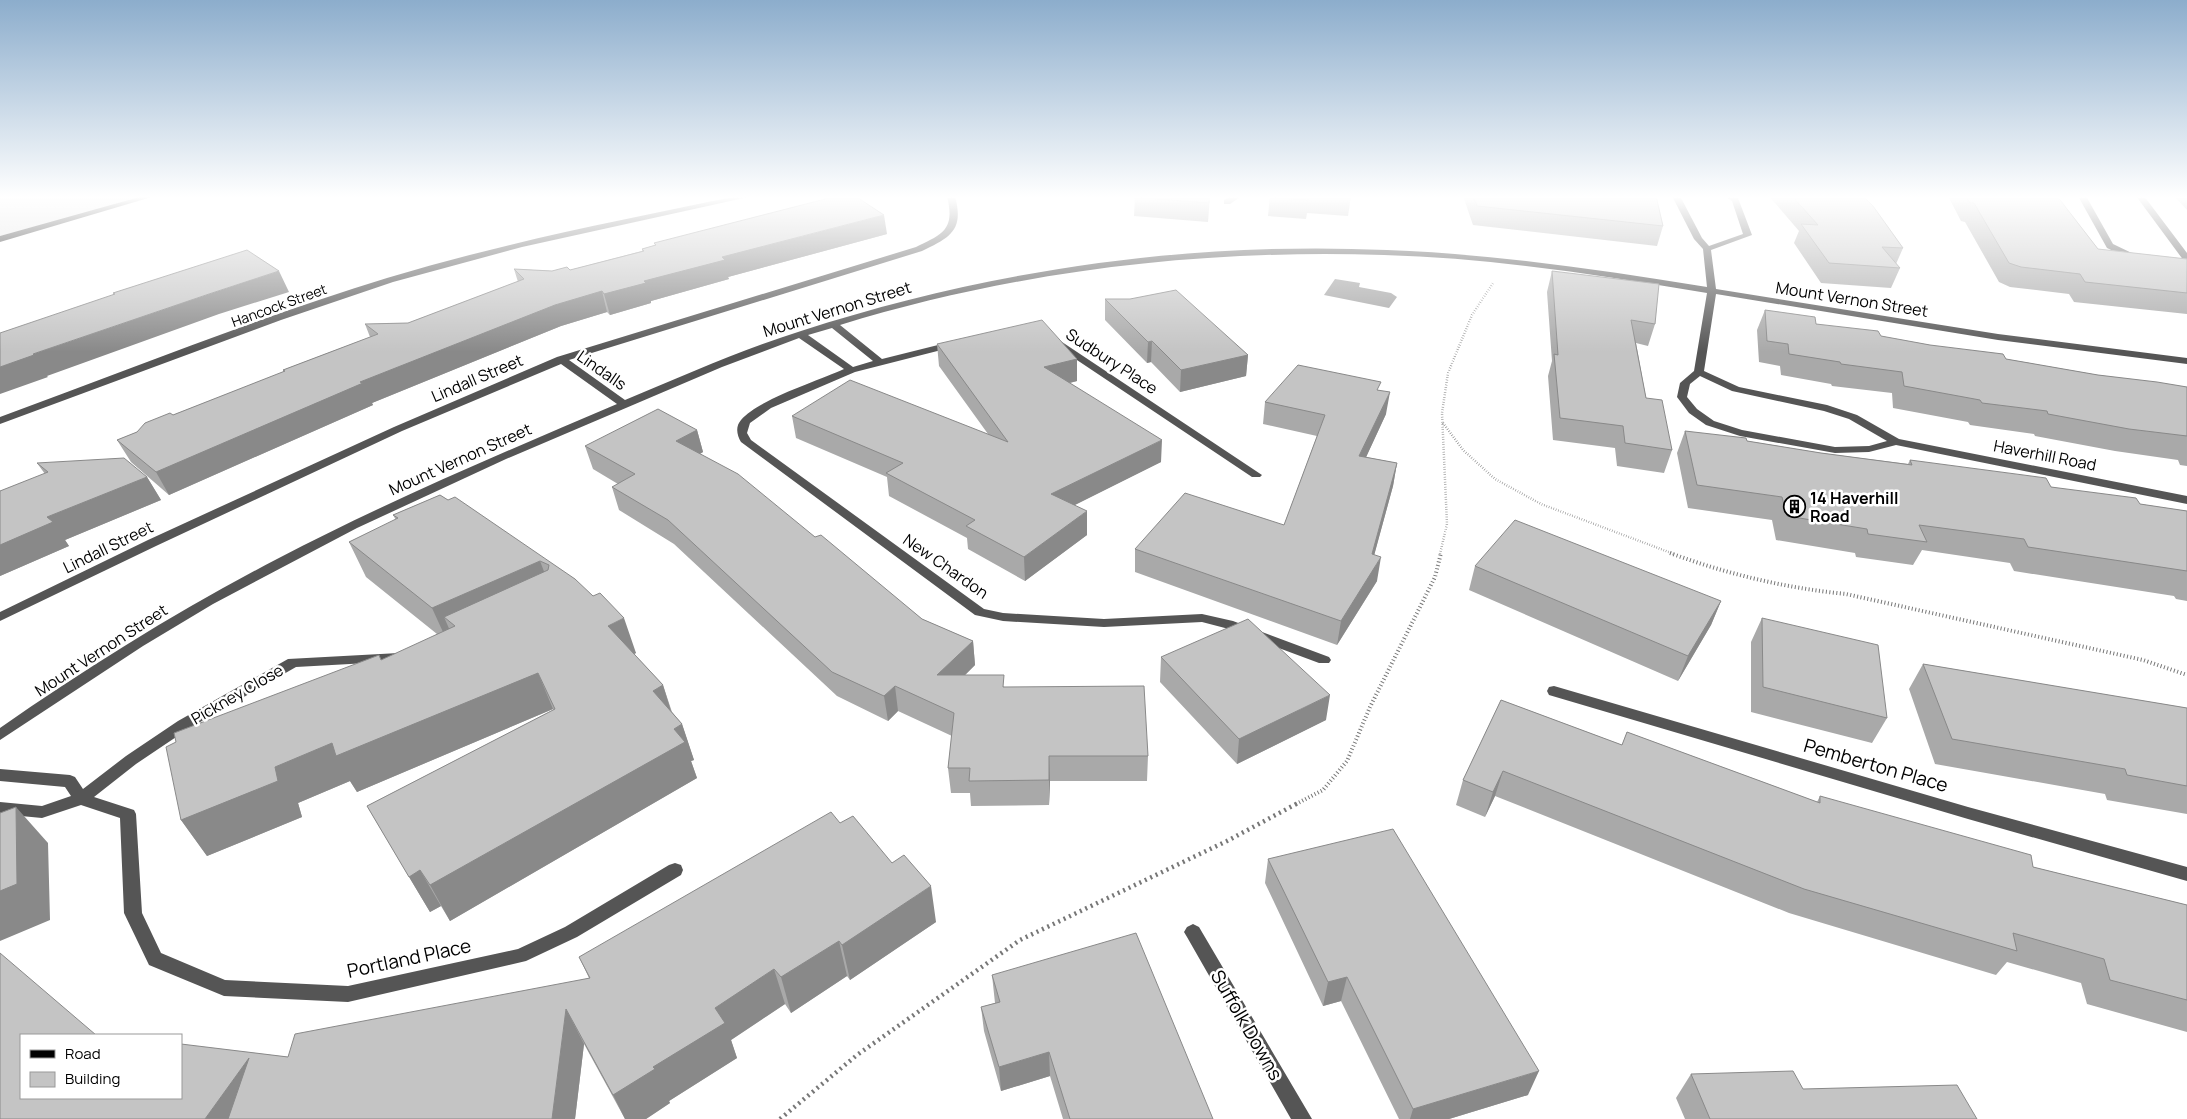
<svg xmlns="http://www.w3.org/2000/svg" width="2187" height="1119" font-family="Manrope,sans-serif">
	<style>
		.green { fill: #dcdcdc }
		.water { fill: #a3a3a3 }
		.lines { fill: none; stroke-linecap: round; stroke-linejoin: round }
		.path-far2 { stroke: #777; stroke-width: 2.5; stroke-dasharray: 0.5 2; stroke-linecap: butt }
		.path-far1 { stroke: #777; stroke-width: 4; stroke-dasharray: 1 2.5; stroke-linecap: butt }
		.path { stroke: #777; stroke-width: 4.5; stroke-dasharray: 2 4; stroke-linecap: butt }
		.minor { fill: #555; fill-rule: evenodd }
		.major { fill: #000; fill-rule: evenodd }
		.wall { fill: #a9a9a9 }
		.shaded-wall { fill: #898989 }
		.building { fill: #c4c4c4; stroke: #898989 }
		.labels { text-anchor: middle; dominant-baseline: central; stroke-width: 5; stroke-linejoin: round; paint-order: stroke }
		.far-street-label { font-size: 14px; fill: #000; stroke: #fff }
		.street-label { font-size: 16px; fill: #000; stroke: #fff }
		.poi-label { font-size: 16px; font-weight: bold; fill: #000; stroke: #fff; text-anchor: start }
		.near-street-label { font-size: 19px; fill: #000; stroke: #fff }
	</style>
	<rect width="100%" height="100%" fill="#fff"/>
	<path class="green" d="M0 196H150L0 236Z"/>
	<path class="water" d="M1335 279 1360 283 1359 287 1391 293 1397 297 1389 308 1324 295Z"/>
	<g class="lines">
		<path class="path-far2" d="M1443 423 1463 450 1495 479 1541 504 1674 554
			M1440 554 1447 524 1442 413 1448 373 1472 315 1493 283"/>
		<path class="path-far1" d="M1670 553C1727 574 1785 588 1846 594L2143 660 2187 675
			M1296 804 1323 790 1347 761 1370 707 1435 577 1441 553"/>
		<path class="path" d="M780 1119 857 1055 1020 940 1227 841 1298 803"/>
		<path class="minor" d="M738 196H753L522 247 393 282 281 320 0 424V417C128 370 256 318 387 278 503 243 620 220 738 196Z
			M947 196H955C964 230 951 237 922 251L569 360 625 400C683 376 741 350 801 331 989 270 1189 241 1387 250 1494 254 1601 270 1707 287L1703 249 1694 239 1672 196H1680L1702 238 1709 246 1743 234 1732 201 1724 196H1733L1738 198 1752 235 1711 250 1716 289 1998 334 2187 358V364L1998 340 1716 294 1704 371 1739 387 1827 405 1857 415 1899 439 2187 496V504L1896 445 1869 452 1835 453 1740 436 1706 425 1689 413 1677 397 1680 383 1694 371 1707 293C1600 275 1492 258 1384 255 1200 249 1016 271 840 325L882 359 954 341 959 344 957 346 855 372 771 408 750 423 747 433 751 440 984 609 1003 613 1104 619 1202 614 1233 621 1329 657 1331 660 1329 663H1319L1225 628 1202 622 1104 627 1003 621 975 615 741 442C737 435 735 427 741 420 759 399 818 381 844 369L799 338 722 367 506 459 357 528 213 604 143 646 0 740V728C89 666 181 609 277 559 388 501 502 453 617 404L561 364 402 431 156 546 0 621V612L148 540 394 427 557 357 916 247C944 234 955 229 947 196ZM832 328 873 361 853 367 808 335ZM1700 376 1732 391 1824 411 1849 419 1887 441 1869 446 1835 447 1742 430 1714 421 1697 409 1687 397 1690 384Z
			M1232 196H1242L1230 204H1224V200Z
			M2078 196H2086L2113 244 2138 256V260H2132L2107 248Z
			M2136 196H2144L2187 253V262L2184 261Z
			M1056 339 1059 340 1262 475 1260 477H1252L1053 344 1051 342Z
			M399 653 404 655 406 658 404 661 296 667 188 729 136 764 94 797 134 810 136 814 142 913 161 953 225 980 348 986 518 949 565 927 669 865 675 863 681 865 683 870 681 875 577 937 526 961 348 1002 224 996 149 965 124 913 120 818 81 805 42 818 0 814V802L42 806 71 796 65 787 0 781V769L70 775 75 777 83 789 126 756 178 721 288 659Z
			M1554 686 1968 807 2187 867V881L1968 819 1549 695 1547 691 1549 687Z
			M1193 924 1199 927 1312 1119H1291L1187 937 1184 932 1187 927Z"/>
		<path class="major" d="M143 196H155L0 242V236Z"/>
	</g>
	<path class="wall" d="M1129 196H1210L1208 222 1134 216 1135 196Z
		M1270 196H1351L1348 216 1307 213 1306 219 1268 216Z
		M1463 196H1656L1663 226 1657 246 1473 225Z
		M1769 196H1863L1903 248 1896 264 1900 268 1891 288 1821 283 1794 243 1799 231Z
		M1948 196H2057L2098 249 2187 259V314L2074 302 2069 294 2010 287 1999 282 1965 222 1961 221Z
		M2174 196H2187V210Z
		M887 234 728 277 729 279 651 301V303L610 315 607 312 561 326 372 403 373 405 169 495 131 462 117 440 137 432 173 415 284 372 283 370 370 337 365 324 408 323 518 282 514 269 552 271 570 270 642 251V249L655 245 654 243Z
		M1552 271 1655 324 1648 346 1636 343 1646 398 1672 450 1664 473 1617 466 1615 448 1553 440 1548 376 1552 361 1547 292Z
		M1105 299 1248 355 1246 376 1180 392 1151 362 1147 363 1105 320Z
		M1765 310 1816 324 1881 336 2006 359 2098 375 2187 387V466L2180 465 2178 460 2115 451 2035 436 2034 434 1970 425 1968 422 1893 408 1892 393 1832 386 1831 384 1781 375 1780 366 1759 362 1757 330Z
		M937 344 1077 359V381L1070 383 1161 462 1074 505 1087 535 1025 581 968 549 967 538 889 496 887 477 796 438 792 416 988 434 939 366Z
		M1379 390 1386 414 1366 457 1397 463 1393 486 1374 555 1377 581 1337 645 1135 572V549L1284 525 1317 436 1263 424 1265 402Z
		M697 430 703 452 700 454 815 537 922 619 973 641 975 665 965 675 1005 687 1148 756 1147 781H1050L1049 805 971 806 970 793H951L948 768 952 736 898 711 888 721 837 696 674 544 619 510 612 487 618 484 593 469 585 446Z
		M1685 431 1821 453 1908 464 1910 460 2140 504 2187 511V601L2176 599 2174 596 2014 571 2010 563 1922 550 1913 565 1856 557 1855 553 1776 540 1772 520 1688 508 1677 453Z
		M37 463 147 477 161 500 65 540 69 546 0 576V491L45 474Z
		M440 495 575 579 636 653 634 654 663 685 672 712 682 724 694 760 691 761 697 778 450 921 441 906 430 912 367 806 553 710V709L357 792 350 781 298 803 302 817 207 856 181 820 437 634 366 577 349 542 396 520 393 515Z
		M1475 566 1721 601 1711 625 1678 681 1469 590Z
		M1762 618 1887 718 1872 743 1751 712V642Z
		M1161 657 1326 720 1237 764 1160 682Z
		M1923 664 2187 708V814L2107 800 2105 794 1935 764 1909 689Z
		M1501 700 1622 745 1627 732 1817 802 1820 796 2033 867 2187 905V1032L2087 1004 2081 983 2007 962 1996 975 1789 913 1495 796 1485 817 1456 805 1463 780Z
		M840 823 936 922 850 980 847 976 791 1013 785 1004 731 1040 737 1058 669 1101 670 1103 646 1119H625L584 1044 575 1119H0L96 1035 288 1057 589 978 579 957Z
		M1268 859 1528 1095 1449 1119H1399L1341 1001 1323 1006 1265 883Z
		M992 975 1213 1119H1063L1050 1076 1001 1091 984 1031 981 1007 995 1003Z
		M1691 1074 1803 1089 1977 1119H1685L1676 1098Z"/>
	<path class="shaded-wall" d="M884 215 887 234 728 277 729 279 651 301V303L610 315 604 294 644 281 722 257Z
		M279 271 289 292 219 314 47 376 48 377 0 394V367L33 354 209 294Z
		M602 291 607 312 561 326 372 403 373 405 169 495 156 472 360 382 555 305Z
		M1152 341 1151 362 1147 363 1148 342Z
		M1248 355 1246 376 1180 392 1181 370Z
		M1077 359V381L1044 389V367Z
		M1390 392 1386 414 1356 479 1359 456Z
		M697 430 703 452 682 464 676 441Z
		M1162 440 1161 462 1051 517V494Z
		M1397 463 1393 486 1368 578 1372 554Z
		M147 477 161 500 65 540 69 546 0 576V545L47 517Z
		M1087 511V535L1025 581 1024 557Z
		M1381 557 1377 581 1337 645 1341 621Z
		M540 561 553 595 444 617 454 640 448 643 432 608Z
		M1721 601 1711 625 1678 681 1688 656Z
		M624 618 636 653 620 661 608 626Z
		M973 641 975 665 940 700 937 675Z
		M538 673 553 709 357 792 350 781 298 803 302 817 207 856 181 820 275 767 332 743Z
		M663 685 674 721 653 691Z
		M895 686 898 711 888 721 884 696Z
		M1330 695 1326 720 1237 764 1239 739Z
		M682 724 694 760 691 761 697 778 450 921 430 885Z
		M1049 756 1050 781 1049 805Z
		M1503 771 1495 796 1485 817 1493 792Z
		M16 807 48 843 50 920 0 941V891Z
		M420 870 441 906 430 912 409 877Z
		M931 886 936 922 850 980 842 945Z
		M839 941 847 976 791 1013 781 977Z
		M774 969 785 1004 731 1040 737 1058 669 1101 670 1103 646 1119H625L613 1095 653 1067 715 1008Z
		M1347 977 1341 1001 1323 1006 1328 982Z
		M566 1009 584 1044 575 1119H552Z
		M1049 1052 1050 1076 1001 1091 999 1067Z
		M249 1058 260 1119H205Z
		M1539 1071 1528 1095 1449 1119H1410L1413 1109Z"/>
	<path class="building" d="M837 196H855L884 215 722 257 725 260 644 281 646 283 604 294 602 291 555 305 360 382 363 383 156 472 117 440 137 432 145 423 170 413 173 415 285 371 283 370 378 334 365 324 408 323 524 279 514 269 552 271 567 267 570 270 644 251 642 249 656 245 654 243Z
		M1135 196H1209V203L1135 197Z
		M1270 196H1309L1308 200 1270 197Z
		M1335 196H1351V197Z
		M1473 196H1656L1663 226 1477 206Z
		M1792 196H1863L1873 206 1903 248 1882 247 1900 268 1829 263 1801 224 1818 225Z
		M1966 196H2057L2098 249 2187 259V293L2085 282 2080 274 2021 267 2009 263 1974 203H1970Z
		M247 250 279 271 209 294 33 354 34 355 0 367V333L115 294 113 293Z
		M1552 271 1659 284 1655 324 1631 320 1646 398 1662 400 1672 450 1625 443 1623 426 1560 418 1554 354 1558 355Z
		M1176 290 1248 355 1181 370 1152 341 1148 342 1105 299H1130Z
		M1765 310 1815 317 1816 324 1878 331 1881 336 1930 345 2003 354 2006 359 2098 375 2157 382 2187 387V436L2129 429 2048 414 2047 411 1982 403 1980 400 1904 386 1902 372 1841 364 1840 362 1789 354 1788 344 1767 341Z
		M1042 320 1077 359 1044 367 1162 440 1051 494 1087 511 1024 557 966 526 975 520 886 473 903 463 792 416 850 380 1008 442 937 344Z
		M1298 365 1381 382 1377 390 1390 392 1359 456 1397 463 1372 554 1381 557 1341 621 1135 549 1185 493 1284 525 1325 415 1265 402Z
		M658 409 697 430 676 441 738 474 815 537 821 535 922 619 973 641 937 675H1004L1003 687 1144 686 1148 756H1049V780L969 781 970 768H948L954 713 895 686 884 696 832 672 668 520 612 487 635 474 585 446Z
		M1685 431 1746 438 1747 441 1821 453 1912 465 1910 460 2046 478 2051 487 2136 498 2140 504 2187 511V571L2028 547 2024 539 1919 525 1927 542 1868 534 1867 529 1787 516 1782 497 1697 485Z
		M124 458 147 477 47 517 53 522 0 545V491L48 472 37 463Z
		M440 495 448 500 455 497 575 579 593 596 600 593 624 618 608 626 663 685 653 691 682 724 674 729 685 742 430 885 420 870 409 877 367 806 555 709 538 673 336 756 332 743 275 767 278 781 181 820 166 747 176 742 174 733 379 655 381 660 455 626 444 617 548 570 549 565 540 561 432 608 349 542 398 518 393 515Z
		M1515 520 1721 601 1688 656 1475 566Z
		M1762 618 1878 645 1887 718 1763 687Z
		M1248 619 1330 695 1239 739 1161 657Z
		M1923 664 2187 708V786L2127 775 2125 769 1952 739Z
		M1501 700 1622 745 1627 732 1820 803V796L2031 855 2033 867 2187 905V1000L2110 980 2104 959 2013 933 2017 951 1804 889 1503 771 1493 792 1463 780Z
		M16 807 17 884 0 891V813Z
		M831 812 840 823 853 816 892 863 904 855 931 886 842 945 839 941 781 977 774 969 715 1008 725 1023 653 1067 655 1069 613 1095 566 1009 552 1119H228L249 1058 205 1119H0V953L96 1035H102H21V1098H181V1044L288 1057 295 1034 590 978 579 957Z
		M1393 829 1539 1071 1413 1109 1347 977 1328 982 1268 859Z
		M1136 933 1213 1119H1070L1049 1052 999 1067 981 1007 1000 1002 992 975Z
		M1793 1071 1803 1089 1957 1085 1977 1119H1710L1691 1074Z"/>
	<linearGradient id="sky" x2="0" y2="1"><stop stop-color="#8cadcc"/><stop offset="0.56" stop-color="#fff"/><stop offset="1" stop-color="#fff" stop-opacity="0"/></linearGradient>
	<rect width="2187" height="352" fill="url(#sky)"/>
	<defs>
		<symbol id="building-ring" viewBox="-11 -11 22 22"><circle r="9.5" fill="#fff" stroke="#000" stroke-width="1.5"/><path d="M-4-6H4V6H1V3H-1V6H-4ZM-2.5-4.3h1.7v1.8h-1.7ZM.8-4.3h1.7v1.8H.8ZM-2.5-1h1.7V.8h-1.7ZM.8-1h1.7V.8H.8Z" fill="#000"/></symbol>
	</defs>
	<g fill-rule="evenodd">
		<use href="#building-ring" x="1782" y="494" width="25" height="25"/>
	</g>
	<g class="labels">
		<g class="far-street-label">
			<text transform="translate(279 305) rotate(-20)">Hancock Street</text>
		</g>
		<g class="street-label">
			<text transform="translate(1852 299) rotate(9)">Mount Vernon Street</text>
			<text transform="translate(837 309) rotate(-17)">Mount Vernon Street</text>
			<text transform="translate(1112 361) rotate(33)">Sudbury Place</text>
			<text transform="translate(602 370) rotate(35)">Lindalls</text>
			<text transform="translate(477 378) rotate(-23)">Lindall Street</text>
			<text transform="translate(2045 455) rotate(11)">Haverhill Road</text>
			<text transform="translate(460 459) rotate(-24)">Mount Vernon Street</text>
			<text transform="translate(108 547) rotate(-26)">Lindall Street</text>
			<text transform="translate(946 566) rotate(35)">New Chardon</text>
			<text transform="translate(101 650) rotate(-33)">Mount Vernon Street</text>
			<text transform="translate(237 694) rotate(-30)">Pickney Close</text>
		</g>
		<g class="poi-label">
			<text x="1810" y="498">14 Haverhill<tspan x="1810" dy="18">Road</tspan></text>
		</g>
		<g class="near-street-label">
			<text transform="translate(1876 765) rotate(16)">Pemberton Place</text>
			<text transform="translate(409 958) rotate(-12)">Portland Place</text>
			<text transform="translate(1247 1025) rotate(60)">Suffolk Downs</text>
		</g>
	</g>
	<rect x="20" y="1034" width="162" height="65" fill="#ffffff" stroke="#999999"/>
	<rect x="30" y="1050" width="25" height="8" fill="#000000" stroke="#999999"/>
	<text x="65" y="1059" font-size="15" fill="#000000">Road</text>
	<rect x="30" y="1072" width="25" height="15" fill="#c4c4c4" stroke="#999999"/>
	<text x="65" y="1084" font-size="15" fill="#000000">Building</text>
</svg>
